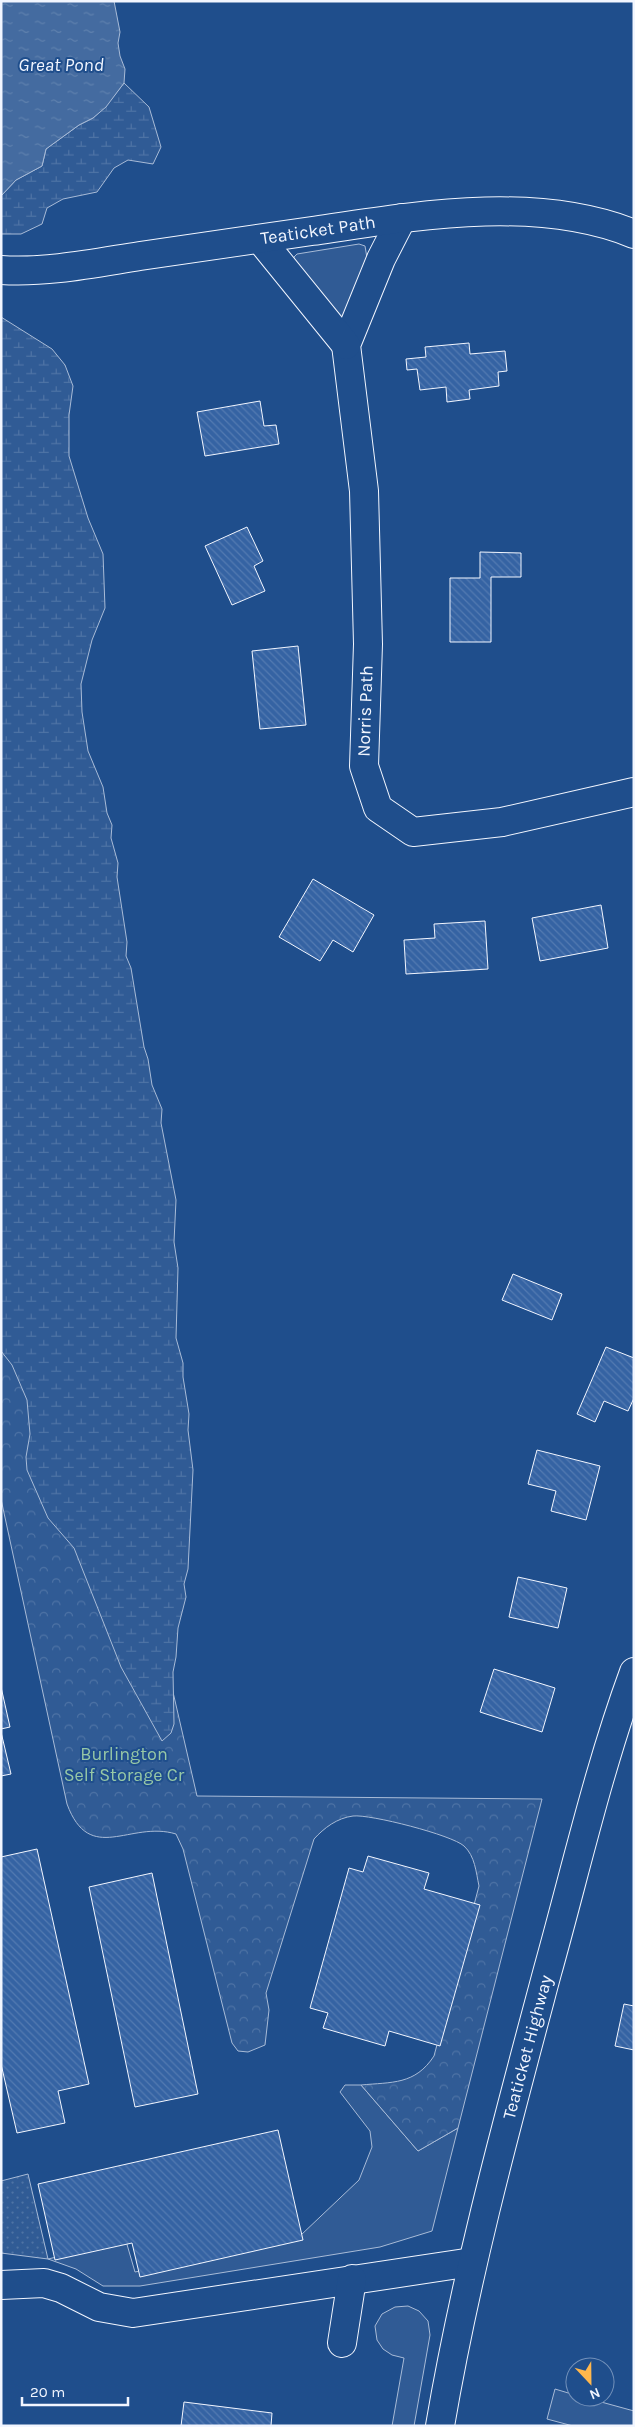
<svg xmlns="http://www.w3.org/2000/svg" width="635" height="2427" font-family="Karla,sans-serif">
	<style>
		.built { fill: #305b95; stroke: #a8bbd7 }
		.forest { fill: url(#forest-crowns); stroke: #a8bbd7 }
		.wetland { fill: url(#wetland-marsh); stroke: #a8bbd7 }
		.park { fill: url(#park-dots); stroke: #a8bbd7 }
		.water { fill: url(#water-ripples); stroke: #a8bbd7 }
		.building { fill: url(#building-back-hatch); stroke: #f2f6ff }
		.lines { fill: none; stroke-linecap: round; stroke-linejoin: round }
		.minor-casing { stroke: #f2f6ff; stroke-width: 30 }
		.major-casing { stroke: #f2f6ff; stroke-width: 30 }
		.minor { stroke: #1f4e8c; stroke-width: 28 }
		.major { stroke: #1f4e8c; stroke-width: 28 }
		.labels { text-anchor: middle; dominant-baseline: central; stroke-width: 4; stroke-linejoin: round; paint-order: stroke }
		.street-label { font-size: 18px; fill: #f2f6ff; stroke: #1f4e8c }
		.park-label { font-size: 18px; fill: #97c8a6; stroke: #1f4e8c }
		.water-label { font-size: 19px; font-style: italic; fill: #f2f6ff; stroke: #1f4e8c }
	</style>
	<defs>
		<pattern id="forest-crowns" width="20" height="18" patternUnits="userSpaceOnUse" patternTransform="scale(1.25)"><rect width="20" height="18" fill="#305b95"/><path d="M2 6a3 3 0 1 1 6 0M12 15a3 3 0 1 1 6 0" fill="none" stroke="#4e73a5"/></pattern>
		<pattern id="wetland-marsh" width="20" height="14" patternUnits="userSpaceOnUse" patternTransform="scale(1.25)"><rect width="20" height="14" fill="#305b95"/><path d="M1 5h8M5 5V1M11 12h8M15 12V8" fill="none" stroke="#4e73a5"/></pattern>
		<pattern id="park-dots" width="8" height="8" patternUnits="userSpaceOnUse" patternTransform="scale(1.25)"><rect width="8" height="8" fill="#305b95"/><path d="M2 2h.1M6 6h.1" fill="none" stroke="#4e73a5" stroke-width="1.8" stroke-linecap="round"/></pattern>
		<pattern id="water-ripples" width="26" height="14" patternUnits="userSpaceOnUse" patternTransform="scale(1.25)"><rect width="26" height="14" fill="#446ba0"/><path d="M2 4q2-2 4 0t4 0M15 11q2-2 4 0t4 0" fill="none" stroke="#5f81ae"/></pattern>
		<pattern id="building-back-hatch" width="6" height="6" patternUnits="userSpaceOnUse" patternTransform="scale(1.25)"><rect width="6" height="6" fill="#3563a3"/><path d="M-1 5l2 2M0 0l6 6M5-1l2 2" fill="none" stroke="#537ab1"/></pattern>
	</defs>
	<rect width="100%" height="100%" fill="#1f4e8c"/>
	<path class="built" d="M359 244 365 246 368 264 344 321 294 265V257L297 254Z
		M345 2085H361L418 2151 458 2128 432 2231 380 2247 140 2286H103L76 2269 48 2259 126 2241 135 2272 301 2235 359 2180 372 2147 370 2131 340 2092Z
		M408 2306 419 2311 428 2321 430 2335 414 2426H392L404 2358 392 2355 383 2349 377 2340 375 2326 382 2314 395 2307Z
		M555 2389 575 2395V2397H583L634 2411V2426H573L547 2419Z"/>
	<path class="forest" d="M1 1135 70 1246 197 1796 542 1799 458 2128 418 2151 361 2085C392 2082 415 2085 434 2056L479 1886C476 1872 475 1856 464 1846 452 1835 370 1814 353 1816 337 1818 324 1828 314 1839L266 1993 269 2010 265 2045 248 2052 238 2051 232 2043 183 1849 176 1834C130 1820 90 1866 67 1804L1 1499Z"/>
	<path class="wetland" d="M124 83 149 107 161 147 153 164 128 160 114 168 97 192 63 199 47 208 42 224 21 234H1V196L16 180 42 166 46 149 79 125 93 118 105 107Z
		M1 317 52 349 65 365 73 386 69 415V456L88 518 103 554 105 608 92 640 81 684 82 712 88 751 103 787 107 813 112 825 111 838 118 863 117 877 127 942 126 956 131 968 144 1047 148 1059 152 1085 162 1109 161 1123 176 1200 174 1242 178 1268 176 1338 183 1363V1377L189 1414 188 1430 193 1470 188 1569 184 1584 186 1597 178 1628 176 1657 173 1672 174 1724 171 1733 162 1741 121 1667 74 1548 48 1518 27 1470 26 1457 30 1434 27 1400 12 1365 1 1351Z"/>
	<path class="park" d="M28 2174 48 2259 1 2253V2181Z"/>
	<path class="water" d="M1 1H114L120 32 118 43 120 56 125 69 124 83 106 107 93 118 79 125 46 149 42 166 16 180 1 196Z"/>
	<path class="building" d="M469 343 470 354 505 351 507 371 498 372 499 386 469 390 470 399 447 402 446 387 420 390 417 369 407 370 406 359 426 357 425 347Z
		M260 401 264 426 276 425 279 444 205 456 197 412Z
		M247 527 263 561 254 566 265 591 232 605 205 546Z
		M480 552 521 553V577H491V642H450V578H480Z
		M298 646 306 725 260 729 252 651Z
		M313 879 374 915 353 952 333 940 320 961 279 937Z
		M601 905 608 948 540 961 532 918Z
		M485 921 488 969 406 974 404 940 435 938 434 924Z
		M513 1274 562 1294 552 1320 502 1300Z
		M606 1347 634 1358V1398L628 1411 604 1401 595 1422 577 1414Z
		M537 1450 600 1466 586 1520 551 1511 556 1491 528 1484Z
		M518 1577 567 1588 558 1628 509 1617Z
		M494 1669 555 1688 542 1732 480 1712Z
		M1 1687 10 1727 1 1729Z
		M1 1732 11 1774 1 1776Z
		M37 1849 89 2084 58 2091 65 2123 17 2133 1 2064V1857Z
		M368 1856 429 1873 424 1889 480 1905 440 2046 389 2031 385 2046 323 2028 328 2013 310 2008 349 1868 363 1872Z
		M152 1873 198 2094 135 2107 89 1887Z
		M624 2004 634 2006V2050L615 2046Z
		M278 2130 303 2240 140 2277 132 2243 55 2260 38 2184Z
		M184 2402 272 2413 271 2426H181Z"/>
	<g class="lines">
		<defs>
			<g id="minor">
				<path d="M402 218 381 259 346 345 364 491 368 644 364 766 378 808 413 832 502 822 634 792"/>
				<path d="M260 239 346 345"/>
				<path id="s1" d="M1 270C47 273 95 263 140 256 198 248 255 239 312 231 414 216 536 194 634 234"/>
				<path d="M1 2285 44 2283 61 2288 99 2307 133 2313 472 2262"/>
				<path d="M342 2343 352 2279"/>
			</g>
			<g id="major">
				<path id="s2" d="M440 2426C466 2273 507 2123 547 1973 575 1873 598 1770 634 1672"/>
			</g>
		</defs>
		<use href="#minor" class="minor-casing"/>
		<use href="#major" class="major-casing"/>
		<use href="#minor" class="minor"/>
		<use href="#major" class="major"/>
	</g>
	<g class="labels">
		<g class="street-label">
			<text stroke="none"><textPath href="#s1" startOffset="320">Teaticket Path</textPath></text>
			<text transform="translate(365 711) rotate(-88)">Norris Path</text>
			<text stroke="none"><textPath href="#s2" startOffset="389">Teaticket Highway</textPath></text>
		</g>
		<g class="park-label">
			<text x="124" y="1754">Burlington<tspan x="124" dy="21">Self Storage Cr</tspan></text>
		</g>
		<g class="water-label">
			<text x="61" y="65">Great Pond</text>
		</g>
	</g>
	<rect width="635" height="2427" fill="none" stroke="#f2f6ff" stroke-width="5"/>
	<g transform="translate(590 2382) rotate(158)"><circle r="24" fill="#1f4e8c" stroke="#7391ba"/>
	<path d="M0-4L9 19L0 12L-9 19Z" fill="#ffb74d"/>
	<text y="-8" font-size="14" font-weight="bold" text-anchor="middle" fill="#f2f6ff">N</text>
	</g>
	<path d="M22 2397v8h106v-8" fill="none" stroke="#f2f6ff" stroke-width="2.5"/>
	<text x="30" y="2397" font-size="15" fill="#f2f6ff" stroke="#1f4e8c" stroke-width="4" paint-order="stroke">20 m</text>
</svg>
